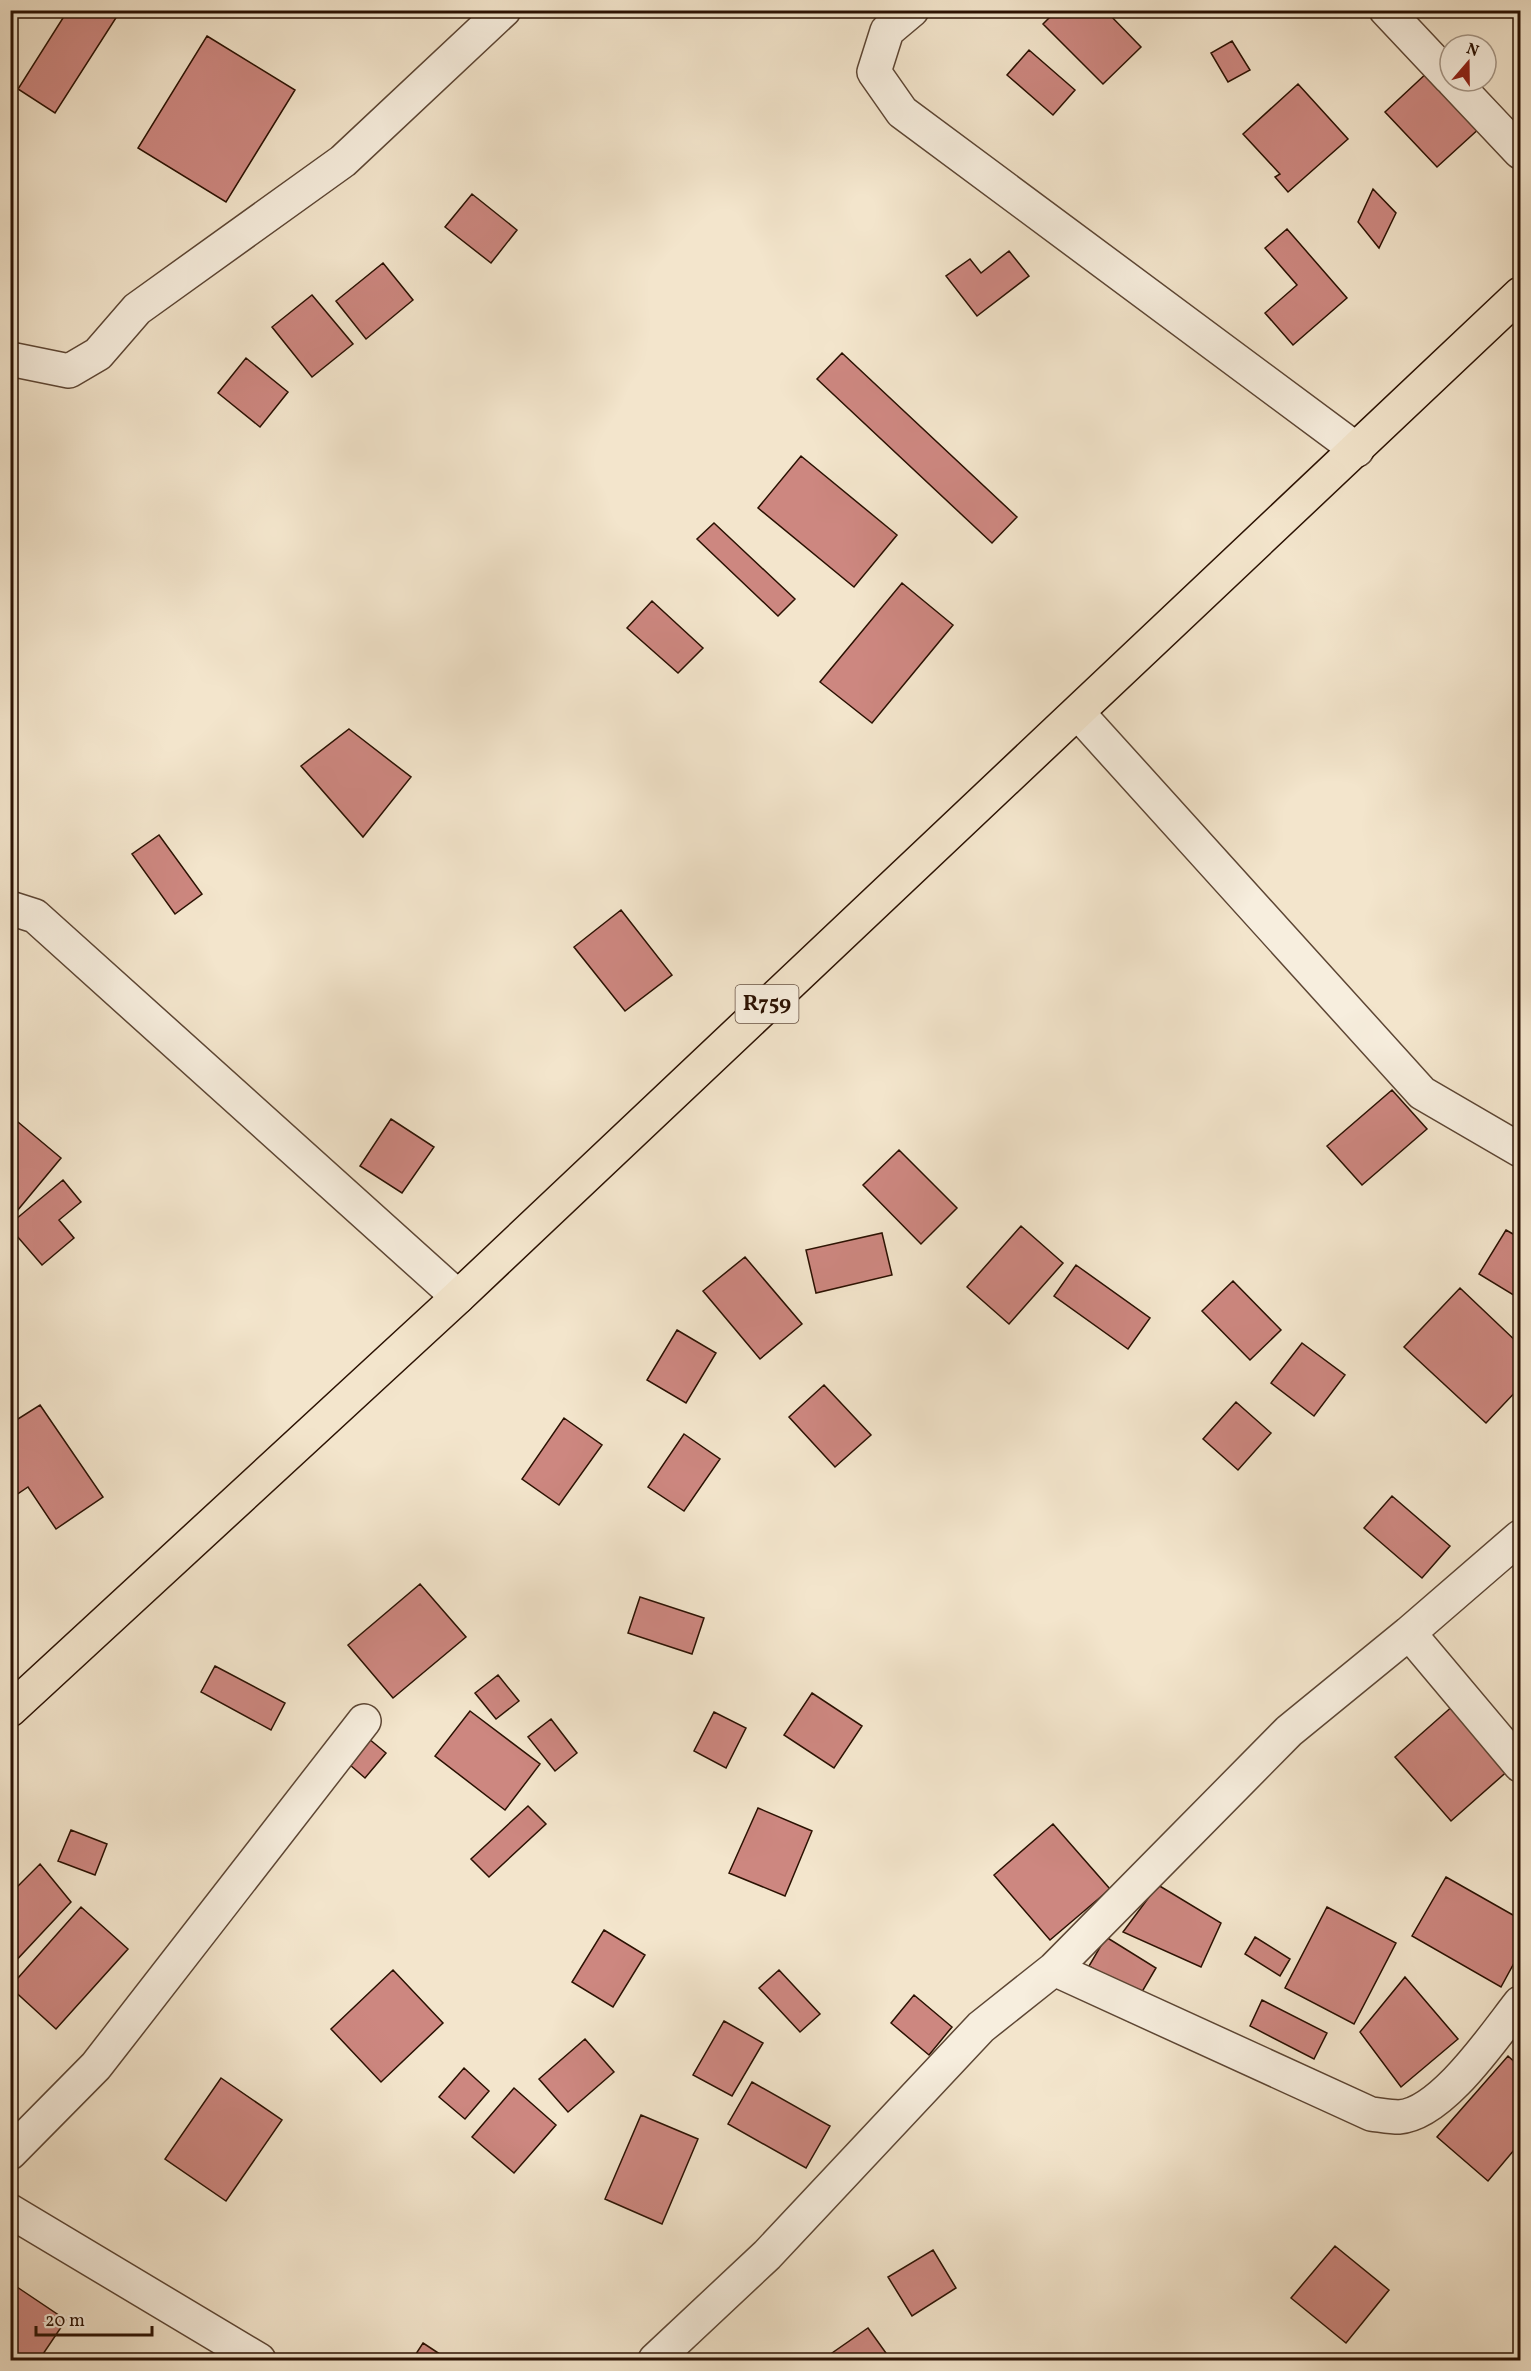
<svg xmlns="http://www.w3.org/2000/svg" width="1531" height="2371" font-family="Vollkorn,serif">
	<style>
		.building { fill: #cd8780; stroke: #2b1102; stroke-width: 1.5 }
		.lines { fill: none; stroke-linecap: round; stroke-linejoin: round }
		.minor-casing { stroke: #5d4634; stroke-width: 36 }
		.primary-casing { stroke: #2b1102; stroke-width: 36 }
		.minor { stroke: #f7eede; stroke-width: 33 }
		.primary { stroke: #f3e5cc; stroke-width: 33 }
		.labels { text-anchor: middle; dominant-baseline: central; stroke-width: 6; stroke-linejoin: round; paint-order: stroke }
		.shield { fill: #f7eede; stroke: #685344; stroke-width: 1.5 }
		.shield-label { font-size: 22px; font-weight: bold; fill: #2b1102 }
	</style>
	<rect width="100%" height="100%" fill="#f3e5cc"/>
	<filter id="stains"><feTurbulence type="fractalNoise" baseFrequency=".00333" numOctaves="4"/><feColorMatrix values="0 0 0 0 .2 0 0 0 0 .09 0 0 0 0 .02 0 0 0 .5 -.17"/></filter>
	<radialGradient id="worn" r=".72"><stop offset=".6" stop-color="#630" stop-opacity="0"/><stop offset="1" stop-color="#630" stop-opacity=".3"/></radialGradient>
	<path class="building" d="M68 10H121L55 113 18 89Z
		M1057 10H1105L1141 47 1103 84 1043 24Z
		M207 36 295 90 226 202 138 148Z
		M1232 41 1250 70 1228 82 1211 53Z
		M1029 50 1075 90 1053 115 1007 75Z
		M1430 70 1482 126 1437 167 1385 112Z
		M1298 84 1348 139 1288 192 1275 177 1280 174 1243 134Z
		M1373 189 1396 213 1379 248 1358 222Z
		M472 194 517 230 491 263 445 227Z
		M1287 229 1347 298 1293 345 1265 313 1297 285 1265 248Z
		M1009 251 1029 276 977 316 946 276 970 259 981 273Z
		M383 263 413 300 366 339 336 301Z
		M312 295 353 344 312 377 272 327Z
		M842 353 1017 517 992 543 817 379Z
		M246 358 288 392 260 427 218 393Z
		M801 456 897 535 854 587 758 508Z
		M714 523 795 599 778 616 697 539Z
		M902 583 953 625 872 723 820 682Z
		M652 601 703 648 678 673 627 628Z
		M349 729 411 777 363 837 301 766Z
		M159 835 202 894 175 914 132 854Z
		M621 910 672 975 625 1011 574 947Z
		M1392 1090 1427 1129 1362 1185 1327 1146Z
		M12 1117 61 1158 12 1217 10 1216Z
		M391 1119 434 1147 402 1193 360 1166Z
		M899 1150 957 1208 921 1244 863 1185Z
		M63 1180 81 1202 59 1220 74 1238 42 1265 10 1228V1224Z
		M1021 1226 1063 1263 1009 1324 967 1287Z
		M1506 1230 1520 1238V1299L1479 1274Z
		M882 1233 892 1275 816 1293 806 1250Z
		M745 1257 802 1324 760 1359 703 1291Z
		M1076 1265 1150 1318 1128 1349 1054 1296Z
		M1233 1281 1281 1330 1250 1360 1202 1311Z
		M1460 1288 1520 1345V1387L1486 1423 1404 1347Z
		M677 1330 716 1353 686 1403 647 1380Z
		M1302 1343 1345 1375 1314 1416 1271 1383Z
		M824 1385 871 1435 835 1467 789 1417Z
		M1236 1402 1271 1433 1238 1470 1203 1439Z
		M40 1405 103 1497 56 1529 28 1487 10 1499V1424Z
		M564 1418 602 1445 559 1505 522 1479Z
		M684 1434 720 1459 684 1511 648 1487Z
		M1392 1496 1450 1546 1422 1578 1364 1528Z
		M420 1584 466 1637 393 1698 348 1645Z
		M640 1597 704 1618 692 1654 628 1633Z
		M215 1666 285 1703 271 1730 201 1692Z
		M498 1675 519 1701 496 1719 475 1693Z
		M812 1693 862 1726 834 1768 784 1735Z
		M1455 1704 1511 1768 1451 1821 1395 1757Z
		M470 1711 540 1764 505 1810 435 1756Z
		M714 1712 746 1728 726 1768 694 1751Z
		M551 1719 577 1753 555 1771 528 1737Z
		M363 1734 386 1753 365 1778 342 1758Z
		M528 1806 546 1824 489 1877 471 1859Z
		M758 1808 812 1831 785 1896 729 1873Z
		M1053 1824 1110 1889 1050 1940 994 1875Z
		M71 1830 107 1844 95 1875 58 1861Z
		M40 1864 71 1902 10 1967V1894Z
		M1446 1877 1520 1919V1952L1501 1987 1412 1936Z
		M1158 1885 1221 1923 1201 1967 1123 1932Z
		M81 1907 128 1949 56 2029 10 1987Z
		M1327 1907 1396 1943 1354 2024 1285 1988Z
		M604 1930 645 1955 613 2007 572 1982Z
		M1106 1937 1156 1968 1139 1997 1089 1966Z
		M1255 1937 1290 1959 1280 1976 1245 1954Z
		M393 1970 443 2023 381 2082 331 2029Z
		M779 1970 820 2014 800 2032 759 1988Z
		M1405 1977 1458 2039 1401 2087 1360 2032Z
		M914 1995 952 2027 929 2055 891 2023Z
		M1262 2000 1327 2033 1314 2059 1250 2026Z
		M724 2021 763 2043 732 2096 693 2075Z
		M585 2039 614 2072 568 2112 539 2079Z
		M1508 2056 1520 2067V2143L1488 2181 1437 2137Z
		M464 2068 489 2091 465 2119 439 2097Z
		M221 2078 282 2120 226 2201 165 2159Z
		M752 2082 830 2126 806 2168 728 2124Z
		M514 2088 556 2125 514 2173 472 2137Z
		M641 2115 698 2139 662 2224 605 2199Z
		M1335 2246 1389 2290 1346 2343 1291 2298Z
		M933 2250 956 2288 912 2316 888 2277Z
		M17 2287 66 2320 39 2360H25L10 2351V2296Z
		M868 2328 891 2360H822Z
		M423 2343 449 2360H412Z"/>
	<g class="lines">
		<defs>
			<path id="minor" d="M912 10 887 31 874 72 902 112 1357 450
				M1386 10 1450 78
				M1453 81 1520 152
				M10 359 69 371 98 354 137 309 343 161 504 10
				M1078 713 1422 1093 1520 1150
				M10 908 35 916 458 1297
				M1409 1633 1520 1765
				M1054 1969 1371 2114C1380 2115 1390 2117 1399 2117 1442 2114 1494 2036 1520 2003
				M10 2153 96 2066 364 1721
				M10 2211 259 2360
				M655 2360 767 2255 981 2027 1054 1969 1289 1731 1409 1633 1520 1537"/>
			<path id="primary" d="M10 1710 458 1297 1520 294"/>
		</defs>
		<use href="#minor" class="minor-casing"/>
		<use href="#primary" class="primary-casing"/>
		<use href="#minor" class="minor"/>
		<use href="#primary" class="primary"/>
	</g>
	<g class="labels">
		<rect class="shield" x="735.5" y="985" width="63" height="38" rx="4.5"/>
		<g class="shield-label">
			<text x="767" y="1004">R759</text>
		</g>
	</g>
	<rect width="1531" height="2371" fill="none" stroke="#f3e5cc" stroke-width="36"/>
	<rect x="12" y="12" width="1507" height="2347" fill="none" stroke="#2b1102" stroke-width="3"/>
	<rect x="18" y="18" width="1495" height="2335" fill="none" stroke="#2b1102" stroke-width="1.5"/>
	<g transform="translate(1468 63) rotate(20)"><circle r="28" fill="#f7eede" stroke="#a59686" stroke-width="1.5"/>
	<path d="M0-4.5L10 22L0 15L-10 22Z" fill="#8f2418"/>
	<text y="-9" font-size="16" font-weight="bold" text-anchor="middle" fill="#2b1102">N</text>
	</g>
	<path d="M36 2326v9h116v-9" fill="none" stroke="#2b1102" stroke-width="3"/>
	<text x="45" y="2326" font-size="18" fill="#2b1102" stroke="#f7eede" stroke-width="4.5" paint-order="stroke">20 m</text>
	<rect width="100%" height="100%" filter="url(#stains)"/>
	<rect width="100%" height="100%" fill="url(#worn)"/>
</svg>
